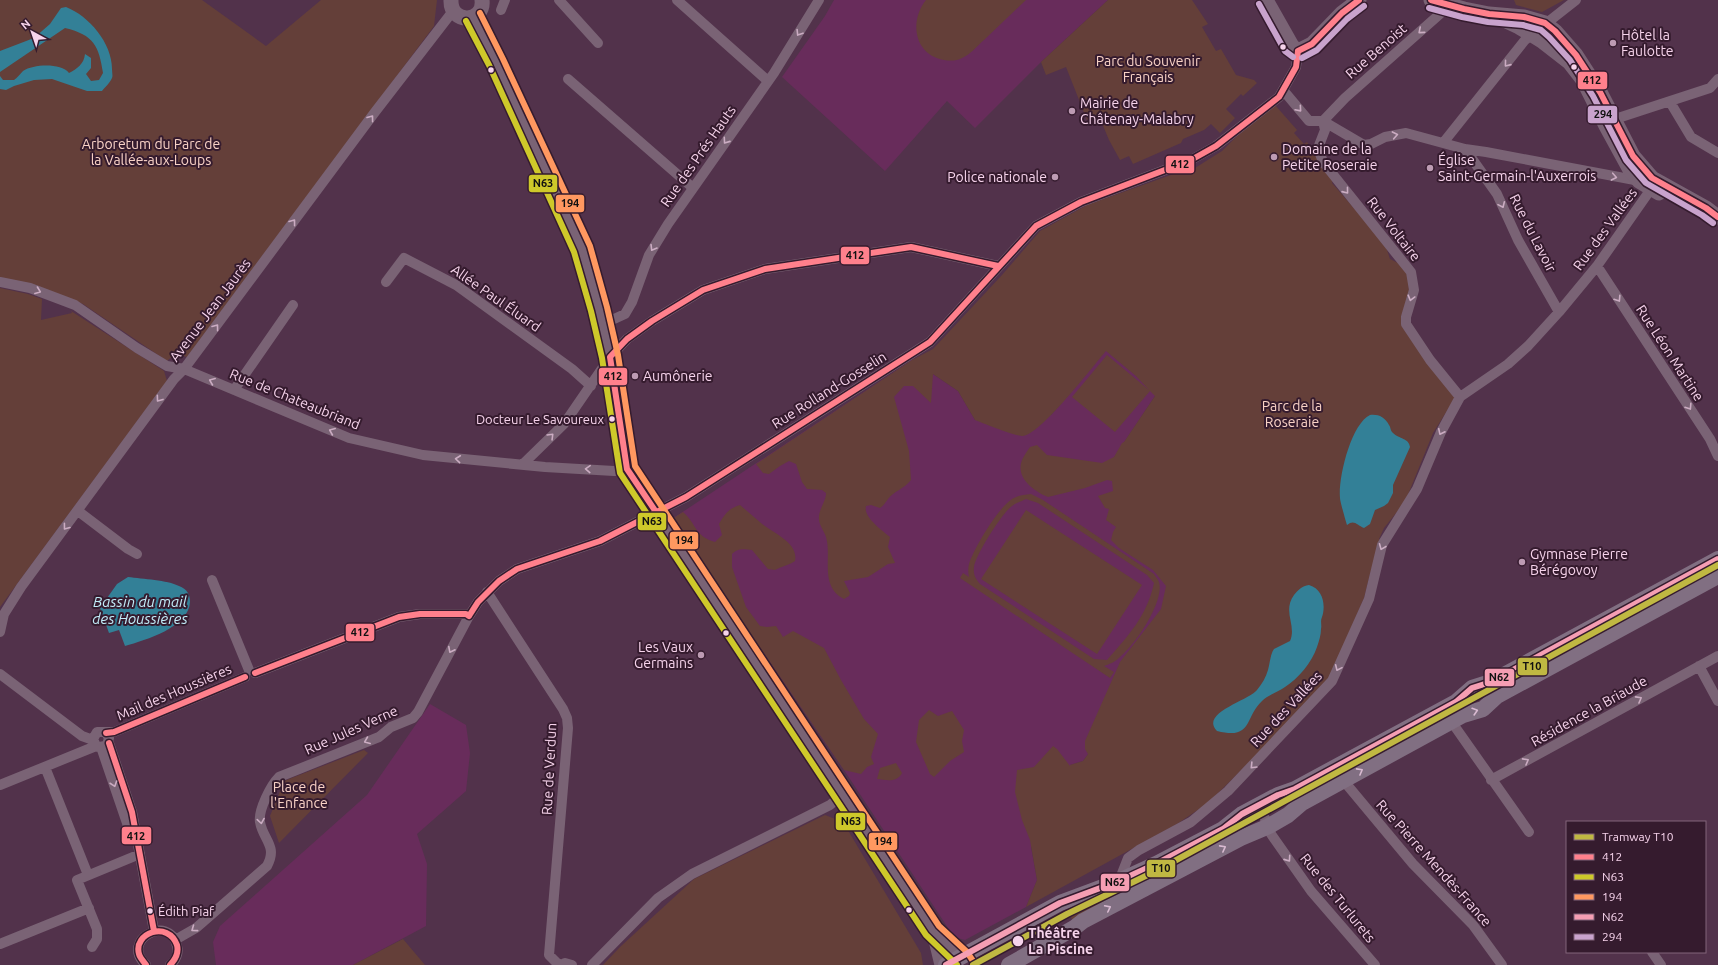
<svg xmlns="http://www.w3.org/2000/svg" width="1718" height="965" font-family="Ubuntu,sans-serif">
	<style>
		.built { fill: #682c5b }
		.green { fill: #643f39; fill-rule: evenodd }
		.water { fill: #338097 }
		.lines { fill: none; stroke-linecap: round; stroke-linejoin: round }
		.street { stroke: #7a6375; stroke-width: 10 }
		.secondary { stroke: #7a6375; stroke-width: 15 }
		.primary { stroke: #816f82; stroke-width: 16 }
		.bus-1-casing { stroke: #351b2e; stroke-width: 9 }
		.bus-2-casing { stroke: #351b2e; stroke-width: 9 }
		.bus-3-casing { stroke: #351b2e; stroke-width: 9 }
		.bus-4-casing { stroke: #351b2e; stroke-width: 9 }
		.bus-5-casing { stroke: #351b2e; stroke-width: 9 }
		.bus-1 { stroke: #ff808c; stroke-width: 6 }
		.bus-2 { stroke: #cec92a; stroke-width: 6 }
		.bus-3 { stroke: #ff9860; stroke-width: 6 }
		.bus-4 { stroke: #f59eb3; stroke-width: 6 }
		.bus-5 { stroke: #c9a3cd; stroke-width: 6 }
		.tram-1-casing { stroke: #351b2e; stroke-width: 9 }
		.tram-1 { stroke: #c0b842; stroke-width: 6 }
		.oneway { stroke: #cbacc2 }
		.oneway2 { stroke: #d9bad1 }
		.poi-dot { fill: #bd9bb3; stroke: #351b2e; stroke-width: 1.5 }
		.bus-dot { fill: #f6d3eb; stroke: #351b2e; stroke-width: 1.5 }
		.labels { text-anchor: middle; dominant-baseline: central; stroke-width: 4; stroke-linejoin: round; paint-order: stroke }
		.bus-label { font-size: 13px; fill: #f6d3eb; stroke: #351b2e; text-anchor: end }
		.poi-label { font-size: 14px; fill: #f6d3eb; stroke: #351b2e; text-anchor: start }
		.street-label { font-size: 14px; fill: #f6d3eb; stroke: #351b2e }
		.park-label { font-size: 14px; fill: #f9d2c6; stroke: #351b2e }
		.stop-label { font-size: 14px; font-weight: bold; fill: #f6d3eb; stroke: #351b2e; text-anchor: start }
		.water-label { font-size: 15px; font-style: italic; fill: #c1ecf8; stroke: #351b2e }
		.line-badge { stroke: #351b2e; stroke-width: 1.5 }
		.pale-badge-label { font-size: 11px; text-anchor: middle; font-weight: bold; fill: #111 }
	</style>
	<rect width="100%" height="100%" fill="#52324b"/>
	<path class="built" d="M834 0H1108L1041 62 975 128 947 101 885 171 782 77 825 16Z
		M1106 350 1157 393 1109 465 1211 533 1121 710 1083 761 1070 765V770L1031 847 1037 880 1026 907 965 940 954 937 844 770 672 519 912 360 958 391 975 420 1051 415Z
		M430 704 466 725 470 753 466 791 417 834 427 864 426 926 353 965H216L213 942 220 926 367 795Z"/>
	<path class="green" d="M0 0H202L266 46 321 0H437L434 26 187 357C178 354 173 355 167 361L83 304 54 293 0 277Z
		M926 0H1026C1012 13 998 27 984 40 977 46 970 55 962 58 957 61 950 61 944 60 914 55 909 21 926 0Z
		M1108 0H1192L1208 24 1202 27 1216 51 1221 49 1236 75 1254 80 1257 83 1243 96 1241 94 1226 109 1235 118 1220 133 1211 124 1204 130 1183 139 1181 143 1133 164 1129 156 1120 160 1109 140 1099 116 1087 120 1066 67 1046 75 1041 62Z
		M1514 0H1564L1542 12 1516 5Z
		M1275 105 1297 130 1294 133 1304 144 1307 142 1334 178 1332 183 1385 244 1390 259 1400 264 1408 275 1409 291 1401 318 1402 326 1425 360 1455 398 1433 433 1405 502 1384 528 1379 539 1381 541 1370 574 1364 598 1326 686 1208 803 1177 824 1026 907 1037 880 1030 840 1022 820 1015 792 1017 770 1034 767 1053 746 1057 749 1070 766V765L1083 761 1088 754 1085 749V741L1120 662 1161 609 1166 586 1153 570 1119 548 1111 540 1113 532 1116 527 1106 520 1109 509 1105 508 1098 496 1113 491 1112 481 1107 480 1085 488 1048 497C1034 491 1015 478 1022 460 1024 456 1027 451 1030 447L1037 445 1047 455 1102 463 1114 457 1122 443 1124 442 1155 396 1150 391 1115 432 1072 397 1107 355 1149 390 1136 376 1106 351C1093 366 1039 437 1022 436 1012 435 985 424 975 420L958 391 933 374 931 403 913 386H904L894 397 909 451 911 480C904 489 894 491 888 499 885 503 884 505 880 508L871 505 866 506C863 517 882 530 890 537L888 547 895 563 888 564 868 577 844 581 850 593 849 596 844 599C819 586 832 557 826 537 824 531 819 525 819 519 818 510 826 502 826 493L822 490 807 489 802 482 796 464 789 461 780 466 769 474 763 473 756 464 912 360 933 349 1002 275 1040 231 1087 205 1193 167 1195 168 1222 151 1237 136Z
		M0 288 28 294 42 299 41 320 72 313 71 311 164 371 167 381 0 607Z
		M1031 494 1043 500 1154 574C1155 576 1158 579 1159 582 1165 601 1135 645 1120 657 1115 662 1110 664 1104 666L1114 672 1110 678 960 578 963 573 969 577C968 572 968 568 969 564 974 548 998 508 1012 499 1018 495 1024 495 1031 494ZM1026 499 1038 503 1147 575 1154 583C1147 616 1128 636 1107 660L1094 659 980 584C976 579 973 575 974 567 975 556 1002 513 1012 506 1016 503 1022 501 1026 499Z
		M740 505C747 511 754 517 761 523 773 533 799 543 795 561 790 565 782 566 775 570L768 569 752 550C743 549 738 548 732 554V567L746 607 760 626 767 627 776 626 783 637 793 631 824 648 841 680 864 719 878 734 871 757 874 764 867 767 861 774 844 770 672 519 683 512C697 524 694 536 715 542L722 535 719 524C725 514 729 508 740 505Z
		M1026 510 1142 585 1097 654 981 579Z
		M929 710 938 716 952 711 964 730 962 741 964 752 950 761 934 777 930 774 916 742 919 720Z
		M364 750 368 753 279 843 270 816 284 781Z
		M896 763 902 773C897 783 886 780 877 779L880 768Z
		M825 815 843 822 921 953 923 965H603L620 947 694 879Z
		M1240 819 1248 833 1075 925 1065 906Z
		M403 939 425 965H353Z"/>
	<path class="water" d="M66 7C89 16 112 43 112 69 112 72 113 76 112 78 110 83 105 87 102 91H87L52 79 34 80 14 86 6 90 0 89V76L3 80H14C17 78 20 74 23 71 34 64 61 63 69 73 77 69 84 64 85 54L91 58V68L86 74 91 81 99 80 103 73C99 46 94 35 65 28L0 72V51L34 38 50 24 61 8Z
		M1370 415C1378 414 1385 417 1389 425 1391 428 1390 430 1393 433 1399 439 1409 438 1410 447L1393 485V493L1388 503 1384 506 1375 510 1370 524 1364 528C1357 525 1354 519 1347 525 1346 522 1340 501 1340 498 1338 478 1351 424 1370 415Z
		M128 577C143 579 167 580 179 586 187 589 190 594 190 602 189 627 146 640 125 646L119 630 109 633 100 608 117 584Z
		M1309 585C1323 589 1326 605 1322 617 1320 621 1322 625 1321 629 1321 635 1319 641 1317 647 1312 662 1298 679 1285 687 1278 692 1268 695 1262 701 1244 718 1253 740 1217 731 1199 713 1250 700 1257 690 1262 684 1266 677 1268 670 1270 663 1270 655 1274 649L1290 641C1297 625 1282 612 1294 595 1298 590 1302 586 1309 585Z"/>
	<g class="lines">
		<path class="street" d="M559 0 598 43
			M677 0 768 81
			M501 10 505 0
			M568 79 693 188
			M1283 90 1309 121H1323L1364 145 1371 144 1385 137 1406 133 1465 149 1486 152 1640 181
			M1670 102 1691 137 1718 153
			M1615 119 1710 88 1718 79
			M1323 121 1325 130 1318 148 1323 162 1411 272 1414 290 1406 317V324L1430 360 1460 397
			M1323 121 1345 98 1450 5
			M1443 143 1525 40 1576 0
			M1465 149 1497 194 1518 240 1559 312
			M1597 266 1710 439 1718 456
			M0 282 30 288 75 305 137 348 167 366 184 369 349 438 423 455 545 467 614 471 627 469
			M386 282 404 258 456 285 572 369 591 386
			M603 324 625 314 632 302 649 255 668 224 774 73 819 0
			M234 390 293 305
			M523 464 564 424 610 357 627 339 652 321 703 290 765 269 911 247 998 266
			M78 511 128 549 137 554
			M212 580 249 670
			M487 592 563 709 567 718 568 728 549 955 559 965
			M0 632 4 614 21 587 174 379 184 369 375 112 453 11
			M1699 666 1718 701
			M255 673 399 617 420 614H466L469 616
			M0 674 82 736 93 740
			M1451 721 1529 832
			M106 733 109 738 107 745 101 747 96 746 93 739 97 732H114L245 677
			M109 743 132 812 154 931
			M101 747 130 832 135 835
			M45 767 88 875
			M1343 780 1413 864 1473 925 1502 965
			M1491 780 1718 656
			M0 785 96 746
			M1258 806 1269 826 1271 834 1311 891 1375 965
			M1119 881 1128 858 1139 850 1191 822 1228 791 1332 681 1369 599 1382 545 1417 489 1441 432 1460 397 1508 364 1528 346 1559 312 1597 266 1651 189V182
			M175 940 196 928 267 866C278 846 263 840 260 822 258 810 271 785 279 777L379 737 391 727 413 718 418 712 469 616 478 602 499 581 517 569 600 541 686 497 930 342 1036 226 1081 202 1191 160 1216 146 1279 97 1296 67 1298 51
			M0 944 89 908
			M92 947 97 939V929L77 880 140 854
			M1652 952 1661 965
			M146 965C119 940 170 913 177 946 179 953 176 960 170 965
			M561 965 565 963 572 965
			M592 965 658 898 692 874 830 805 843 794"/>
		<path class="secondary" d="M451 0C450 25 485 23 482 0
			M1266 0 1292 46 1298 51 1312 44 1342 13 1359 0
			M1431 0 1464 9 1489 14 1524 17 1545 23 1555 31 1576 55 1600 92 1633 156 1652 178 1706 208 1718 217
			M473 17 496 62 582 249 599 309 610 357 627 469 933 931 961 957
			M1502 19 1519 27 1542 41 1569 62 1583 80 1606 126 1630 170 1639 181 1659 193
			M934 932 942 965"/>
		<path class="primary" d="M946 965 1060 903 1119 881 1156 864 1223 829 1242 814 1278 795 1295 789 1456 702 1472 688 1491 682 1718 559
			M1009 965 1074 928 1083 921 1241 838 1269 826 1288 815 1302 803 1463 715 1483 709 1497 696 1718 576"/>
		<defs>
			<path id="bus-1" d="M1431 0 1464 9 1489 14 1524 17 1545 23 1555 31 1576 55 1600 92 1633 156 1652 178 1706 208 1718 217
				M1298 51 1312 44 1342 13 1359 0
				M656 512 627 469 610 357 627 339 652 321 703 290 765 269 911 247 998 266
				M469 616 478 602 499 581 517 569 600 541 686 497 930 342 1036 226 1081 202 1191 160 1216 146 1279 97 1296 67 1298 51
				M255 673 399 617 420 614H466L469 616
				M106 733 114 732 245 677
				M109 743 132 812 154 931
				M146 965C144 962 140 958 139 954 133 933 168 920 177 945 179 953 175 960 170 965"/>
			<path id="bus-2" d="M466 21 489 65 574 252 591 311 602 358 620 473 926 935 957 965"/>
			<path id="bus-3" d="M480 13 503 59 590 246 607 307 618 355 635 466 939 926 967 952 973 961"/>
			<path id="bus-4" d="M946 965 1060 903 1119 881 1156 864 1223 829 1242 814 1278 795 1295 789 1456 702 1472 688 1491 682 1718 559"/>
			<path id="bus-5" d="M1259 4 1285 51 1293 57
				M1429 8 1462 17 1488 22 1523 25 1541 30 1549 37 1570 60 1593 96 1626 160 1646 183 1702 215 1713 223
				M1302 58 1317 50 1347 19 1364 6"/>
		</defs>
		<use href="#bus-1" class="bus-1-casing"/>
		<use href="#bus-2" class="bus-2-casing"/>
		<use href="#bus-3" class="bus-3-casing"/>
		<use href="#bus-4" class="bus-4-casing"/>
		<use href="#bus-5" class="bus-5-casing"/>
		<use href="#bus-1" class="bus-1"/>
		<use href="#bus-2" class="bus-2"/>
		<use href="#bus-3" class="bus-3"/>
		<use href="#bus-4" class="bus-4"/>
		<use href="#bus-5" class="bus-5"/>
		<defs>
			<path id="tram-1" d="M973 965 1067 914 1158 870 1718 565"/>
		</defs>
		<use href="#tram-1" class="tram-1-casing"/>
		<use href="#tram-1" class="tram-1"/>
	</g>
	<defs><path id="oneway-chevron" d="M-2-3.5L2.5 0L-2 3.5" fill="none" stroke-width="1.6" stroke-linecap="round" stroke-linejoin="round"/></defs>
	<g class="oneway">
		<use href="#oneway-chevron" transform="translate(1421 31) rotate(139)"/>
		<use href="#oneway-chevron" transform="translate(799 33) rotate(122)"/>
		<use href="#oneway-chevron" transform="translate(1507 64) rotate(129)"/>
		<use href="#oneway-chevron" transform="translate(1299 109) rotate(49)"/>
		<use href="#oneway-chevron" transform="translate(371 118) rotate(-53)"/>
		<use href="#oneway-chevron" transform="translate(1395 135) rotate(-11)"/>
		<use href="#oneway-chevron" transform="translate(726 141) rotate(125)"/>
		<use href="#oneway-chevron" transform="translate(1614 177) rotate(11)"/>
		<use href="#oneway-chevron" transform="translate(1346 191) rotate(51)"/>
		<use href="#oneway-chevron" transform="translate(1502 205) rotate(66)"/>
		<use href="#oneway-chevron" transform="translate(293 222) rotate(-53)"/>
		<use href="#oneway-chevron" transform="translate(653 248) rotate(121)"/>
		<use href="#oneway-chevron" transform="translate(38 291) rotate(21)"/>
		<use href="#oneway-chevron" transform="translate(1411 298) rotate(105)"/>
		<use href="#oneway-chevron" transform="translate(1618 299) rotate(57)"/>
		<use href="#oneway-chevron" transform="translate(216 327) rotate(-53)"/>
		<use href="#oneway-chevron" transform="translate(212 381) rotate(-158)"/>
		<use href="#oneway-chevron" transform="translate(159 399) rotate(126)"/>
		<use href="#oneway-chevron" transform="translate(1689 407) rotate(57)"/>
		<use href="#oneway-chevron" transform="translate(332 431) rotate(-157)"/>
		<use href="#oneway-chevron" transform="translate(1441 432) rotate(116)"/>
		<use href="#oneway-chevron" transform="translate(551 436) rotate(-45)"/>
		<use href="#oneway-chevron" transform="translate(458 459) rotate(-174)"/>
		<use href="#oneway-chevron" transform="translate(588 469) rotate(-177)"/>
		<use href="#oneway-chevron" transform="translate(66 527) rotate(127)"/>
		<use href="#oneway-chevron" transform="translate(1382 547) rotate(112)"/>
		<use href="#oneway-chevron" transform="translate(451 650) rotate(117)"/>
		<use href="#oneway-chevron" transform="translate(1338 668) rotate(114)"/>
		<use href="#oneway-chevron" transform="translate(1639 699) rotate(-29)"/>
		<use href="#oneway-chevron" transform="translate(367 741) rotate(158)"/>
		<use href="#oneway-chevron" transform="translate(1526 761) rotate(-29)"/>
		<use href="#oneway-chevron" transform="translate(1253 766) rotate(134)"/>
		<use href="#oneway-chevron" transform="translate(114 784) rotate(71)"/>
		<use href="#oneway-chevron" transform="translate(261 821) rotate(81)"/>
		<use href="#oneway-chevron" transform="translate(1288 859) rotate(55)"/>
		<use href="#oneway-chevron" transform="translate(194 929) rotate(144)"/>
	</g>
	<g class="oneway2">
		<use href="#oneway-chevron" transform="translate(1475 711) rotate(-17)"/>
		<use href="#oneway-chevron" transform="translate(1360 771) rotate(-29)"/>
		<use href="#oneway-chevron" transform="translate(1223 848) rotate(-28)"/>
		<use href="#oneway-chevron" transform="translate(1108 908) rotate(-27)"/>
	</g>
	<g class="poi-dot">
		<circle cx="1613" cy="43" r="4"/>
		<circle cx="1072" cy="111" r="4"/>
		<circle cx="1274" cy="157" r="4"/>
		<circle cx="1430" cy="168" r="4"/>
		<circle cx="1055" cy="177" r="4"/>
		<circle cx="635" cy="376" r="4"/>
		<circle cx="1522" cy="562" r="4"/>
		<circle cx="701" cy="655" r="4"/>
	</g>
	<g class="bus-dot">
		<circle cx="1283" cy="47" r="3.5"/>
		<circle cx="1574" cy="67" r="3.5"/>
		<circle cx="491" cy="70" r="3.5"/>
		<circle cx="612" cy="419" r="3.5"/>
		<circle cx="726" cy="633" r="3.5"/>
		<circle cx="909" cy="910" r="3.5"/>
		<circle cx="150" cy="911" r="3.5"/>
		<circle cx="1018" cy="941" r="6"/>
	</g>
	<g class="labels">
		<g class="bus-label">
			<text x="604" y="419">Docteur Le Savoureux</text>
			<text x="158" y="911" text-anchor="start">Édith Piaf</text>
		</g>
		<g class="poi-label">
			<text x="1621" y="35">Hôtel la<tspan x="1621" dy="16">Faulotte</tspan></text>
			<text x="1080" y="103">Mairie de<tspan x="1080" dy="16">Châtenay-Malabry</tspan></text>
			<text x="1282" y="149">Domaine de la<tspan x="1282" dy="16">Petite Roseraie</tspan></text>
			<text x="1438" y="160">Église<tspan x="1438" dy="16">Saint-Germain-l'Auxerrois</tspan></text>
			<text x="1047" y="177" text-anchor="end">Police nationale</text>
			<text x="643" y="376">Aumônerie</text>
			<text x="1530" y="554">Gymnase Pierre<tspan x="1530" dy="16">Bérégovoy</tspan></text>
			<text x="693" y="647" text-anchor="end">Les Vaux<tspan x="693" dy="16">Germains</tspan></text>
		</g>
		<g class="street-label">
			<text transform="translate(1376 51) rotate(-41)">Rue Benoist</text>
			<text transform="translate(698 156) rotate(-55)">Rue des Prés Hauts</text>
			<text transform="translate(1394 229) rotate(52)">Rue Voltaire</text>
			<text transform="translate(1605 229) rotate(-54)">Rue des Vallées</text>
			<text transform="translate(1533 233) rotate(63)">Rue du Lavoir</text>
			<text transform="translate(496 298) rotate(35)">Allée Paul Éluard</text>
			<text transform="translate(210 310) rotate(-53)">Avenue Jean Jaurès</text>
			<text transform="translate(1670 353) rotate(57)">Rue Léon Martine</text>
			<text transform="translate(829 390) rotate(-32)">Rue Rolland-Gosselin</text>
			<text transform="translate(295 399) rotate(22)">Rue de Chateaubriand</text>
			<text transform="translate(174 692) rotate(-23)">Mail des Houssières</text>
			<text transform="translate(1286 709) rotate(-47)">Rue des Vallées</text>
			<text transform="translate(1589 711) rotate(-29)">Résidence la Briaude</text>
			<text transform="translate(351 730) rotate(-24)">Rue Jules Verne</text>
			<text transform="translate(549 769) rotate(-87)">Rue de Verdun</text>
			<text transform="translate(1434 863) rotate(48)">Rue Pierre Mendès-France</text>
			<text transform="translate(1338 898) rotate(51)">Rue des Turlurets</text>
		</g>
		<g class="park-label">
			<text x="1148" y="61">Parc du Souvenir<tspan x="1148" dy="16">Français</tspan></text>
			<text x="151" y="144">Arboretum du Parc de<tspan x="151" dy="16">la Vallée-aux-Loups</tspan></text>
			<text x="1292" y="406">Parc de la<tspan x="1292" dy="16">Roseraie</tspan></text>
			<text x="299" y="787">Place de<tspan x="299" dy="16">l'Enfance</tspan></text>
		</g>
		<g class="stop-label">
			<text x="1028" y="933">Théâtre<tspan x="1028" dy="16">La Piscine</tspan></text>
		</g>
		<g class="water-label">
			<text x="140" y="601">Bassin du mail<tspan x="140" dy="17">des Houssières</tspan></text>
		</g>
	</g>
	<g class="line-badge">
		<rect x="1577" y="71" width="31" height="19" rx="4" fill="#ff808c"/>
		<rect x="1587" y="105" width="31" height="19" rx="4" fill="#c9a3cd"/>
		<rect x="1165" y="155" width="30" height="19" rx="4" fill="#ff808c"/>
		<rect x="528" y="174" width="30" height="19" rx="4" fill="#cec92a"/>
		<rect x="555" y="194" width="30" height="19" rx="4" fill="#ff9860"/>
		<rect x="840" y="246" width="30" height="19" rx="4" fill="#ff808c"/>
		<rect x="598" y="367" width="30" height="19" rx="4" fill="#ff808c"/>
		<rect x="637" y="512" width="30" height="19" rx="4" fill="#cec92a"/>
		<rect x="669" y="531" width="30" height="19" rx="4" fill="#ff9860"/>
		<rect x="345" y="623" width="30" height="19" rx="4" fill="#ff808c"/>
		<rect x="1517" y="657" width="31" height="19" rx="4" fill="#c0b842"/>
		<rect x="1484" y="668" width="31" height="19" rx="4" fill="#f59eb3"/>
		<rect x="835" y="812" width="31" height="19" rx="4" fill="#cec92a"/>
		<rect x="121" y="826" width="31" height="19" rx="4" fill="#ff808c"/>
		<rect x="868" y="832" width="30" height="19" rx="4" fill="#ff9860"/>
		<rect x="1146" y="859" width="30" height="19" rx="4" fill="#c0b842"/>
		<rect x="1100" y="873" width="30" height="19" rx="4" fill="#f59eb3"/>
	</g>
	<g class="pale-badge-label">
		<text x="1592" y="84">412</text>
		<text x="1603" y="118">294</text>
		<text x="1180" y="168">412</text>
		<text x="543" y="187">N63</text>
		<text x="570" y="207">194</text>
		<text x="855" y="259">412</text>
		<text x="613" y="380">412</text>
		<text x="652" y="525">N63</text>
		<text x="684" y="544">194</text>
		<text x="360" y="636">412</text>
		<text x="1532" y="670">T10</text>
		<text x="1499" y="681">N62</text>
		<text x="851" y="825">N63</text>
		<text x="136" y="840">412</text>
		<text x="883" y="845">194</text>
		<text x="1161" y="872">T10</text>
		<text x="1115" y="886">N62</text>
	</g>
	<rect x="1566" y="821" width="140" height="132" fill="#351b2e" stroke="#82657a"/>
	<rect x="1574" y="834" width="20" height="6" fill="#c0b842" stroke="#82657a"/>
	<text x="1602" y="841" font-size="12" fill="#f6d3eb">Tramway T10</text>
	<rect x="1574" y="854" width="20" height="6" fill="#ff808c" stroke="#82657a"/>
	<text x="1602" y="861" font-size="12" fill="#f6d3eb">412</text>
	<rect x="1574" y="874" width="20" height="6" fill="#cec92a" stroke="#82657a"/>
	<text x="1602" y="881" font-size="12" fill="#f6d3eb">N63</text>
	<rect x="1574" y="894" width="20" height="6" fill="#ff9860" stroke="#82657a"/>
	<text x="1602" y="901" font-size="12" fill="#f6d3eb">194</text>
	<rect x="1574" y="914" width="20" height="6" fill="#f59eb3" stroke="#82657a"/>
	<text x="1602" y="921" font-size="12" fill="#f6d3eb">N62</text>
	<rect x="1574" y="934" width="20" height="6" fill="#c9a3cd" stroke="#82657a"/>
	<text x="1602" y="941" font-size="12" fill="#f6d3eb">294</text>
	<g transform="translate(32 32) rotate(320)" stroke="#351b2e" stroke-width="3" paint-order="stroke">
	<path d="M0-3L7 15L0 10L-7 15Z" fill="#f6d3eb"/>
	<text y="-6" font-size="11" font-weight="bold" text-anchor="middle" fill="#f6d3eb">N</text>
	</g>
</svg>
